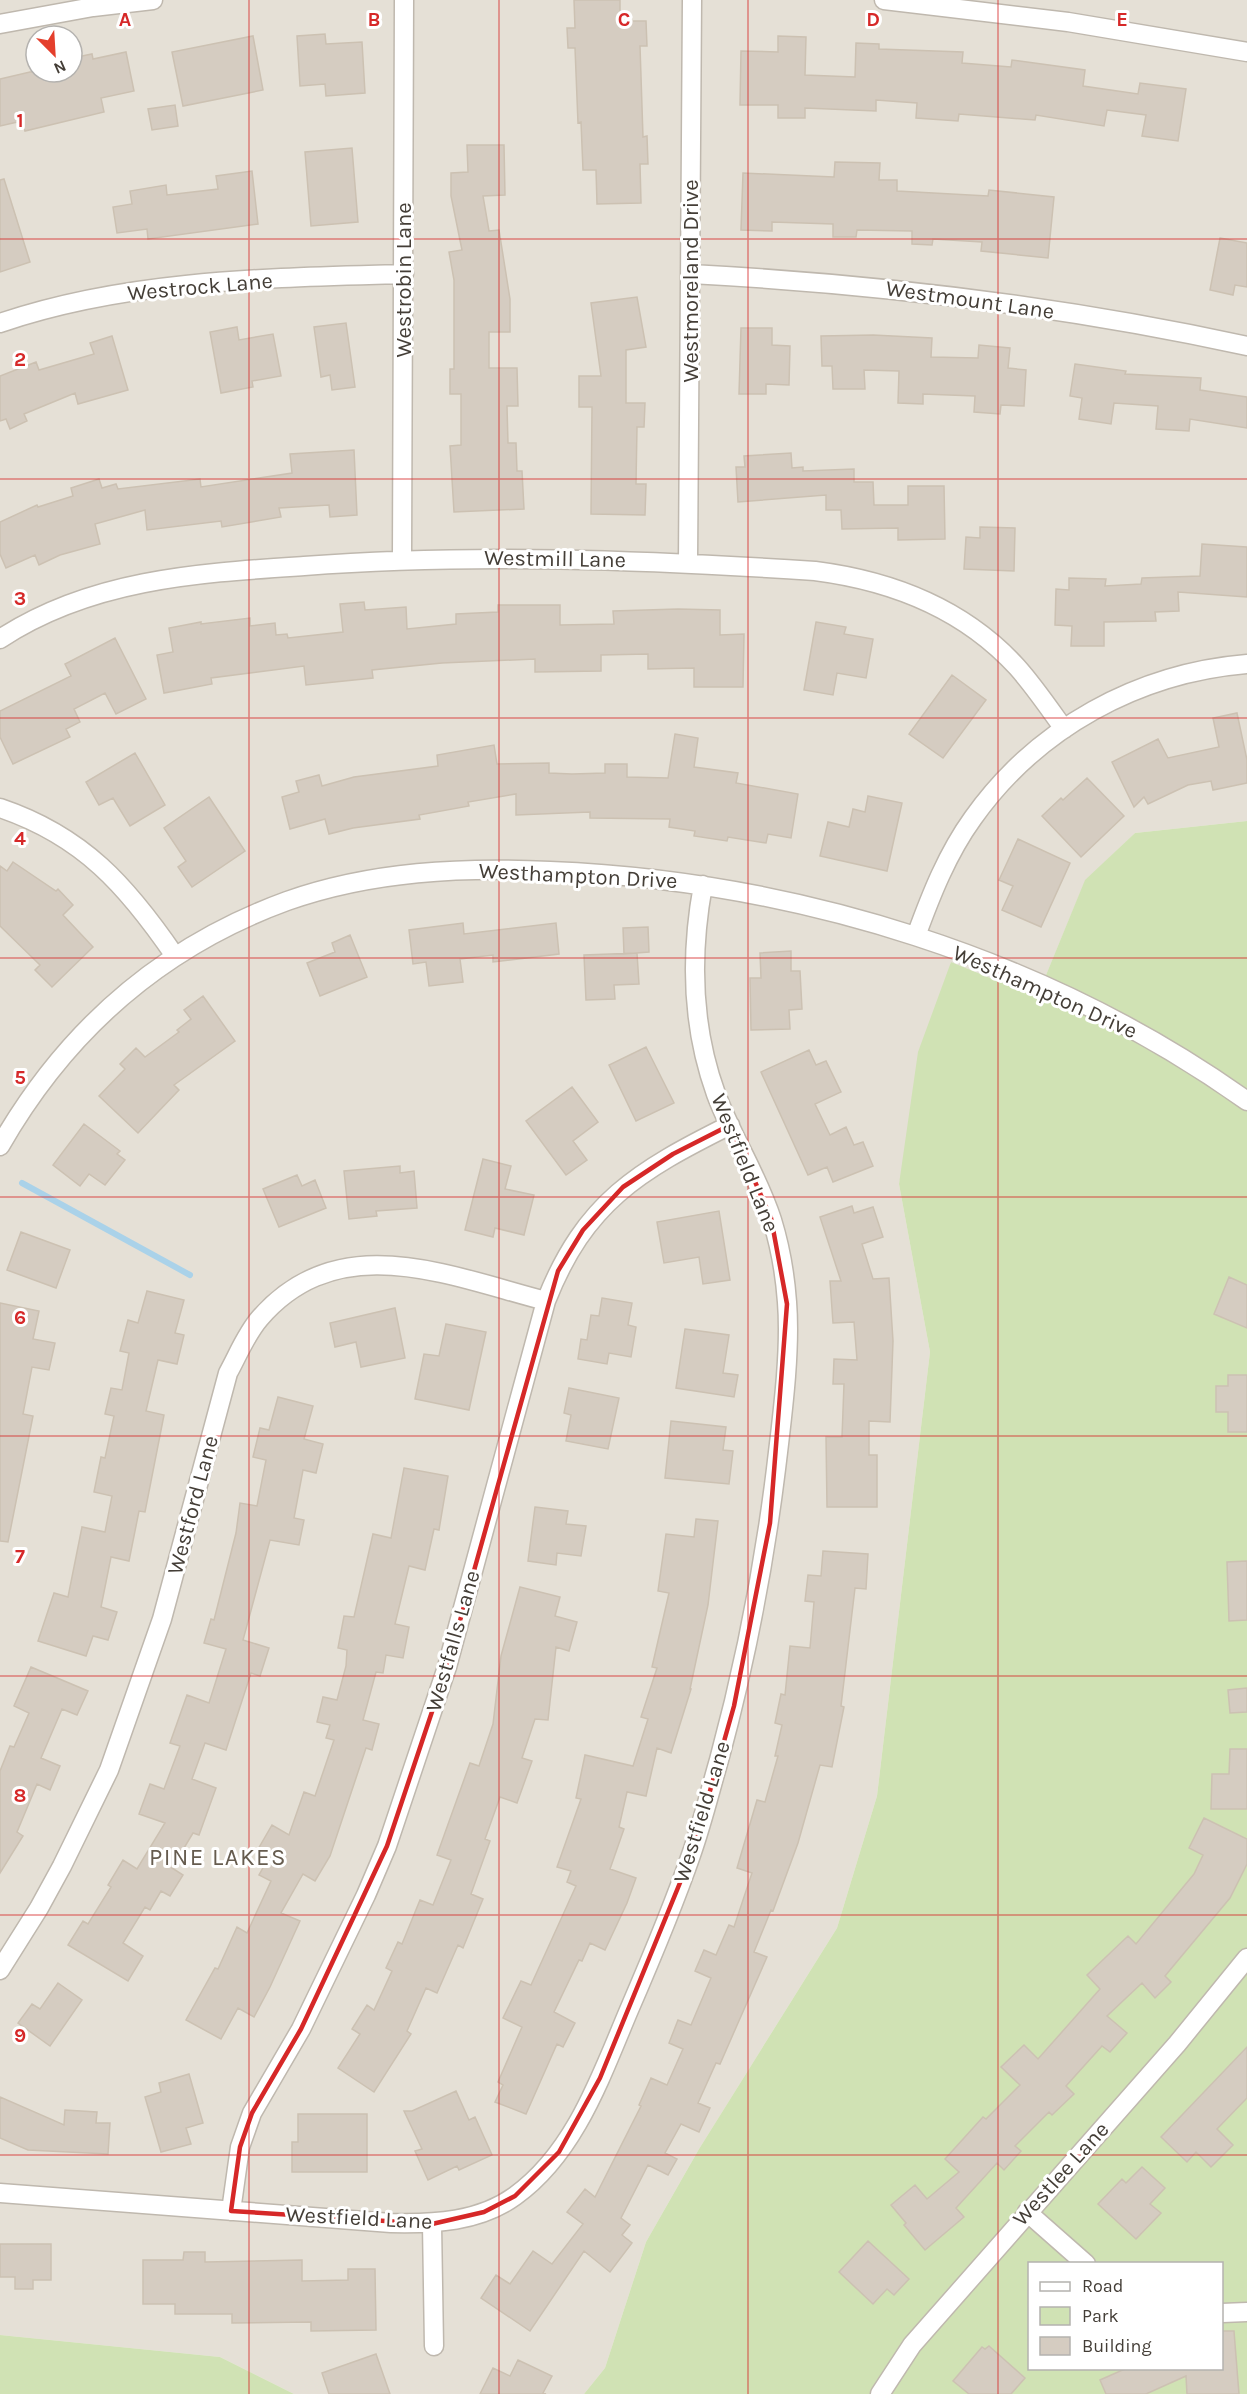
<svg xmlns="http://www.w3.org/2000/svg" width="1247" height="2394" font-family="Karla,sans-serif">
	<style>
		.residential { fill: #e5e0d6; fill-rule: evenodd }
		.green { fill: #d0e2b4; fill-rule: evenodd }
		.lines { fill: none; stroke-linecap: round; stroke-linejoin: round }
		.stream { stroke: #aad2e9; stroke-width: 6 }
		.building { fill: #d5ccc1; stroke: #ccc1b2; stroke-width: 1.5 }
		.minor-casing { stroke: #bfb8ae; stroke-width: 21 }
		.minor { stroke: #fff; stroke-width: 18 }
		.marked { fill: none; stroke: #d62828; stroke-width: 4.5; stroke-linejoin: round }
		.grid { fill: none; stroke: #d62828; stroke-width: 1.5; stroke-opacity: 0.55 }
		.labels { text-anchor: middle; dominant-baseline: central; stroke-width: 6; stroke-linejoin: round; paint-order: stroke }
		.street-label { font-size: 22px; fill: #443e37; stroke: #fff }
		.neighbourhood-label { font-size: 24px; letter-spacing: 1.5px; fill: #665c4f; stroke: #fff }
		.grid-label { font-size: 20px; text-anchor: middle; font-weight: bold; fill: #d62828; stroke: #fff; stroke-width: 6; stroke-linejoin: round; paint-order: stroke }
	</style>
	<rect width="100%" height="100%" fill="#f2eee7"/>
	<path class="residential" d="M0 0H1247V821L1135 833 1085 881 1037 997 951 962 899 1184 930 1352 877 1796 837 1928 699 2149 646 2242 605 2368 584 2394H294L220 2357 0 2335ZM36 36H72V72H36Z"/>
	<path class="green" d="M1247 821V2394H584L605 2368 646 2242 699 2149 837 1928 877 1796 930 1352 899 1184 918 1052 951 962 1037 997 1085 880 1135 833ZM1030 2264H1222V2368H1030Z
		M0 2335 220 2357 294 2394H0Z"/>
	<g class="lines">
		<path class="stream" d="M22 1183 190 1275"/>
	</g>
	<path class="building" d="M574 0H620V21H646L647 46H640L643 137 647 136 648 164H640L641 203 597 204 596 170H583L581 122 578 123 575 48H568L567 28H575Z
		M325 34 326 44 362 42 365 93 326 96 325 84 300 86 297 36Z
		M253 36 263 90 183 106 172 52Z
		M778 36 806 37 805 75 855 77 856 43 879 44V49L963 52 962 63 1011 67 1012 60 1085 70 1083 86 1138 94 1140 83 1186 89 1178 141 1142 136 1146 115 1107 110 1104 126 1036 115 1035 120 959 114 958 121 916 118 917 103 876 100V111L805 108V118H778V105H740L741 51 778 52Z
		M126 52 134 91 101 98 104 112 25 131 22 121 0 126V79L30 72H72V58L92 54 93 59Z
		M175 105 178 126 152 130 148 109Z
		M467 145H504L505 195 483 196 489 231 499 230 510 299V332H489V368H517L518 406H507L508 443H516L517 471H522L524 509 454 512 450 446 461 445V394H450V369H454V280L449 252 462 250 451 196V173L468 172Z
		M352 148 358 222 311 226 305 152Z
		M835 162 880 163 879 180H897V191L988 196 989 190 1054 197 1048 258 981 251 982 242 933 239 932 245 912 244V231L857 230 856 237H833V224L772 222V231L741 230 743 173 834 177Z
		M252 171 258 224 148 239 147 229 117 233 113 207 132 204 130 191 166 185 167 195 218 189 216 176Z
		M4 179 30 262 0 272V180Z
		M1220 238 1247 243V287L1235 285 1233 295 1210 290Z
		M637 297 646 347 626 350V403H645L644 427H637L636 484H646L645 515 591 514 592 407H579V376H601L591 303Z
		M346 323 355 387 332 390 330 375 321 377 314 327Z
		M237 327 239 340 273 334 281 376 252 381 253 387 221 393 210 332Z
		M741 328H772V345L790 346 789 385 766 384V394H739Z
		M873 335 932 338 931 357 978 358 979 345 1010 348 1008 368 1026 370 1024 406 1001 405 1000 414 974 412 975 396 923 394V404L898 403 899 371 864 370 865 389H833L832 366H822L821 336Z
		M112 336 128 390 78 404 75 393 24 414 27 421 10 429 6 419 0 421V376L36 362 39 370 94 354 90 343Z
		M1075 364 1126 371 1125 374 1201 378 1200 390 1247 397V428L1190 419 1189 431 1156 429 1158 406 1114 403 1111 424 1079 419 1082 398 1070 396Z
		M354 450 357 515 330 517 329 505 279 508 281 517 222 527 221 521 147 530 145 510 95 524 100 544 60 555 39 565 35 555 6 568 0 554V522L37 505 38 507 73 496 71 488 99 479 102 488 116 484 118 489 200 479 201 487 292 473 290 454Z
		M791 453 792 468 803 467V471L854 469V482H873L874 505H908V486H944L945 539 898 540V528L842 529 841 510H826V495L738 502 736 467H745L744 456Z
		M980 527 1015 528 1014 571 964 569 966 537 980 538Z
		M1202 544 1247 547V597L1178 592 1179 611 1155 612 1156 621 1104 622V646H1071L1072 626 1055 625 1056 589 1069 590V578L1106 579 1105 586 1141 584 1142 578 1200 576Z
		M364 602 365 610 406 607 407 629 456 624V614L498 612V605H560V625L614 624 613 611 678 609 720 610V635L744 634 743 687H694V668L648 669V654L601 655V671L535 672V659L442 663 372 670 373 678 306 685 304 666 211 678 212 684 164 693 157 655 173 652 169 628 201 622V624L250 618V626L275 623 276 635 287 634 288 638 343 632 340 604Z
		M816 622 846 627 844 634 873 639 866 678 837 673 833 695 804 690Z
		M115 638 146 699 116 714 105 693 74 709 80 722 66 729 70 737 13 764 0 737V711L71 676 65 664Z
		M952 675 986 700 943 758 909 734Z
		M1237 713 1247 760V783L1213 790 1211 781 1188 785 1148 804 1144 797 1134 807 1112 762 1158 739 1168 758 1219 747 1213 718Z
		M675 734 698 738 694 767 738 773 736 783 798 794 791 838 768 834 766 843 728 837 727 841 694 836 695 831 669 827 670 819 590 818V812L516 815V794L468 802 469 806 419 815 420 819 353 828 329 834 325 819 290 829 282 797 299 792 296 781 319 775 322 786 354 777 438 766 437 755 494 745 497 764 549 763V773L572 774 605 773V764H627V777L668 778Z
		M135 753 165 805 130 826 113 798 99 805 86 782Z
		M1087 778 1124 816 1081 857 1042 816 1061 798 1063 800Z
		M868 796 902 803 887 871 820 856 828 822 849 827 853 809 865 812Z
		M209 797 245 851 192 887 178 867 186 861 164 828Z
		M1018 839 1070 863 1041 927 1002 910 1013 886 999 880Z
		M13 862 56 891 58 889 73 905 63 915 93 947 52 987 35 970 40 965 0 926V866L7 871Z
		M463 923 464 934 556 923 559 954 493 962V955L460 959 463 982 429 986 426 962 413 964 409 930Z
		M648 927 649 952 624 954 623 928Z
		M350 935 367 977 320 996 307 963 335 952 332 943Z
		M791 951V971H800L802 1009 789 1010 790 1029 751 1030 750 978H761L760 953Z
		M637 953 639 984 614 985 615 999 586 1000 584 955Z
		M203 996 235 1041 174 1085 179 1090 138 1133 99 1096 125 1069 120 1064 136 1048 145 1057 179 1032 177 1030 191 1019 184 1010Z
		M646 1047 674 1103 636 1121 609 1065Z
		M809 1050 816 1065 826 1061 841 1092 815 1104 830 1135 846 1127 854 1145 863 1142 873 1166 833 1182 827 1167 808 1175 761 1072Z
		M572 1087 598 1122 573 1141 587 1160 566 1175 526 1121Z
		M84 1124 120 1151 117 1154 125 1160 105 1185 89 1174 80 1186 53 1165Z
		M483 1159 511 1166 505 1189 534 1195 524 1235 495 1228 493 1237 465 1230Z
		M400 1166V1173L414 1171 417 1208 376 1211 377 1216 349 1219 344 1171Z
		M297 1175 302 1186 315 1180 326 1208 279 1227 263 1189Z
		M852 1206 854 1213 873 1207 883 1237 862 1244 873 1279 889 1278 893 1341 890 1422 869 1421V1455H877V1507H827L826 1437H842L844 1384H833L834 1359 857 1360 854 1322 833 1323 830 1281H841L820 1217Z
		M719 1211 730 1280 703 1284 699 1257 664 1263 657 1222Z
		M21 1232 70 1250 56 1288 7 1270Z
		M1229 1277 1247 1285V1328L1214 1314Z
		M147 1291 184 1300 175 1333 184 1335 177 1364 158 1360 146 1411 164 1415 145 1512 139 1511 129 1561 111 1557 101 1607 117 1612 108 1640 93 1636 86 1656 38 1641 54 1593 68 1597 82 1527 105 1532 112 1496 94 1492 101 1457 105 1458 114 1416 105 1414 111 1388 122 1390 129 1353 120 1351 128 1320 138 1323Z
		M602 1298 632 1303 628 1325 636 1327 631 1357 609 1353 607 1364 578 1359 581 1339 587 1340 591 1315 599 1316Z
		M0 1303 39 1311 33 1339 55 1343 49 1370 32 1367 23 1414 33 1416 8 1542 0 1541Z
		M395 1308 405 1358 361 1367 356 1342 335 1347 330 1323Z
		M446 1324 486 1332 469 1410 415 1399 424 1354 439 1356Z
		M685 1329 729 1335 723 1373 738 1375 734 1397 676 1388Z
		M1228 1375H1247V1432H1228V1412H1216V1386H1228Z
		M569 1388 619 1398 608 1449 566 1441 571 1415 564 1413Z
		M278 1397 313 1406 304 1439 323 1444 316 1473 303 1470 294 1518 304 1520 299 1545 270 1540 243 1640 269 1648 260 1676 251 1673 226 1750 205 1743 192 1779 216 1788 199 1835 193 1833 172 1868 183 1875 170 1896 161 1891 150 1910 145 1907 123 1943 143 1956 128 1981 68 1945 83 1921 88 1924 111 1887 108 1885 123 1860 137 1869 165 1823 139 1814 150 1784 164 1789 180 1746 170 1743 187 1695 209 1703 226 1649 204 1643 211 1619 214 1620 236 1533 240 1503 257 1506 266 1460 253 1457 260 1428 269 1430Z
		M671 1421 726 1427 723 1450 733 1451 729 1484 665 1478Z
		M404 1468 448 1476 439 1530 434 1529 425 1570 409 1566 395 1624 409 1627 403 1658 386 1655 383 1673 376 1672 363 1720 379 1724 372 1750 366 1748 330 1856 315 1881 303 1874 281 1913 300 1921 270 1987 254 2017 238 2008 221 2039 186 2020 215 1968 218 1969 237 1927 247 1933 271 1881 259 1875 269 1857 257 1851 272 1825 289 1835 304 1792 315 1796 334 1740 326 1738 330 1725 317 1722 323 1697 337 1700 346 1666 347 1650 338 1648 344 1616 354 1617 373 1534 391 1538Z
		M535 1507 568 1511 566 1524 586 1526 581 1556 557 1553 556 1565 528 1561Z
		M696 1519 718 1521 708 1605 690 1689H691L671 1753 657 1748 646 1796 627 1792 619 1827 624 1829 610 1869 636 1878 627 1903 605 1950 590 1943 582 1961 579 1960 554 2012 575 2023 563 2047 557 2044 526 2114 495 2102 503 2085 498 2082 522 2027 503 2018 521 1981 531 1985 576 1886 567 1882 571 1871 557 1867 581 1799 576 1798 585 1755 633 1766 648 1719 641 1717 657 1668 652 1667 669 1593 658 1591 666 1534 694 1537Z
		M823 1551 868 1554 866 1589 855 1588 841 1706 844 1707 832 1767 820 1765 798 1843 773 1911 771 1910 754 1952 767 1957 720 2064 716 2063 698 2103 710 2108 699 2132 681 2124 665 2153 677 2159 668 2175 648 2165 621 2218 630 2225 622 2235 632 2243 610 2272 584 2251 530 2331 481 2298 496 2275 510 2284 533 2251 552 2264 583 2224 567 2212 585 2189 595 2197 641 2106 639 2105 651 2078 667 2085 683 2049 669 2043 678 2020 691 2025 711 1978 695 1971 704 1950 716 1955 729 1925 734 1927 752 1873 737 1868 757 1800 765 1802 778 1756H775L782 1725 775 1723 781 1694 785 1695 790 1646 810 1648 814 1602 805 1601 808 1575 821 1576Z
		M1247 1561V1620L1229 1621 1227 1562Z
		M520 1587 560 1597 555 1616 577 1622 569 1651 556 1647 548 1720 535 1719 522 1758 532 1761 517 1803 500 1797 485 1839 490 1841 471 1894 483 1899 463 1948 458 1945 437 1993 426 1988 407 2031 411 2034 374 2092 338 2068 360 2034 352 2029 367 2005 374 2010 392 1971 386 1968 398 1942 402 1944 420 1900 433 1905 451 1860 437 1855 470 1763 479 1766 493 1724 501 1656Z
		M31 1667 88 1691 77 1715 62 1709 41 1758 60 1766 50 1790 37 1784 17 1832 23 1836 0 1873V1771L10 1746 14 1747 29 1713 14 1706Z
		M1247 1688V1712L1230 1713 1228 1690Z
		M1230 1749H1247V1809H1211L1212 1774H1229Z
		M1204 1818 1247 1839V1864L1230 1898 1165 1976 1171 1982 1155 1998 1142 1983 1107 2016 1127 2033 1110 2052 1102 2046 1066 2086 1074 2094 1052 2115 1049 2112 1015 2146 1021 2151 1004 2170 997 2163 956 2208 964 2217 925 2250 904 2225 906 2223 891 2205 915 2185 927 2199 959 2172 945 2159 983 2117 986 2119 1020 2085 1001 2067 1024 2045 1038 2059 1100 1989 1087 1975 1128 1936 1136 1944 1194 1874 1203 1855 1189 1848Z
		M58 1983 82 2000 50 2046 18 2023 32 2004 40 2009Z
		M1247 2047V2098L1217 2129 1233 2145 1211 2167 1196 2152 1187 2162 1161 2137Z
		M189 2074 203 2123 186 2128 191 2144 161 2152 145 2097 161 2092 159 2083Z
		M456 2091 469 2120 475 2117 492 2155 459 2170 457 2166 428 2180 415 2151 422 2149 404 2111H412Z
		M0 2097 64 2125 65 2110 97 2112 96 2123H110L108 2154 28 2150 0 2138Z
		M298 2114H367V2172H292V2142H298Z
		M1142 2167 1165 2188 1150 2204 1161 2213 1136 2239 1098 2204 1122 2179 1126 2183Z
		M868 2241 909 2279 894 2295 887 2289 873 2304 839 2272Z
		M0 2244H51V2280H33V2289H15V2277H0Z
		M184 2252H205V2262L302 2260V2281L348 2280V2269H375L376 2330 311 2331V2322L232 2323V2314H175V2304H143V2260H183Z
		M1221 2331H1234L1239 2394H1187L1186 2376 1146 2394H1106L1100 2380 1127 2368H1221Z
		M989 2346 1025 2378 1011 2394H969L953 2381 982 2347 985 2349Z
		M376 2354 390 2394H329L322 2373Z
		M518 2360 552 2376 543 2393 546 2394H480L493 2368 510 2376Z"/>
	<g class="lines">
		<defs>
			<path id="minor" d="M884 0 1068 22 1247 52
				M0 24 93 7 153 0
				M691 274C878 284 1064 306 1247 346
				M0 323C129 279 269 278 404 274
				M402 559 404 0
				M688 563 692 0
				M0 639C91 579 199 573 304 566 475 553 645 560 815 571 893 581 964 609 1017 667 1034 686 1049 708 1064 729
				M0 808C83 836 127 886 175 956
				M916 936C931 895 947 854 973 818 1037 728 1138 673 1247 664
				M0 1146C67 1029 161 947 287 901 372 871 462 867 550 871 796 881 1046 958 1247 1101
				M0 1970 39 1908 62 1866 109 1770 162 1619 228 1373C238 1355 246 1334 260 1318 339 1227 449 1276 546 1301
				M0 2193 391 2223C434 2224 479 2222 515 2196 575 2153 601 2076 629 2010 651 1959 673 1907 691 1855 702 1824 710 1791 719 1760 745 1664 764 1567 776 1469 782 1418 791 1352 787 1302 785 1274 780 1246 772 1220 758 1176 732 1137 716 1094 691 1025 690 956 703 885
				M231 2211 240 2147 252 2113 301 2029 366 1895 387 1846 447 1667 546 1301C585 1202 638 1171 730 1125
				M1027 2212 1086 2264
				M432 2224 434 2346
				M1222 2313 1247 2312
				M880 2394 912 2345 1177 2044 1247 1958"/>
		</defs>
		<use href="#minor" class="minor-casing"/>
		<use href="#minor" class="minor"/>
	</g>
	<path class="marked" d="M730 1125 771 1218 787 1304 770 1523 734 1706 693 1851 600 2078 559 2152 515 2196 484 2212 432 2224 231 2211 240 2147 252 2113 301 2029 387 1846 447 1667 558 1271 583 1230 623 1187 673 1154Z"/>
	<path class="grid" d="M249 0V2394M499 0V2394M748 0V2394M998 0V2394M0 239H1247M0 479H1247M0 718H1247M0 958H1247M0 1197H1247M0 1436H1247M0 1676H1247M0 1915H1247M0 2155H1247"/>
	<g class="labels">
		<g class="street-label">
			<text transform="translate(404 280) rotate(-90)">Westrobin Lane</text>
			<text transform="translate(691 281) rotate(-90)">Westmoreland Drive</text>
			<text transform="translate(200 287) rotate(-5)">Westrock Lane</text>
			<text transform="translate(970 300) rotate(8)">Westmount Lane</text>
			<text transform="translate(555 559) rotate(1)">Westmill Lane</text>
			<text transform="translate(578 876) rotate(3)">Westhampton Drive</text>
			<text transform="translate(1045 992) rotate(24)">Westhampton Drive</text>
			<text transform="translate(745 1163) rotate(68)">Westfield Lane</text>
			<text transform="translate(193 1505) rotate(-75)">Westford Lane</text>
			<text transform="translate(453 1641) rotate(-74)">Westfalls Lane</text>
			<text transform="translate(702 1812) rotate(-73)">Westfield Lane</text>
			<text transform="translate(1061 2174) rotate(-48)">Westlee Lane</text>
			<text transform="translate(359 2218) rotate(3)">Westfield Lane</text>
		</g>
		<g class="neighbourhood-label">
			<text x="218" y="1857">PINE LAKES</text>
		</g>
	</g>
	<g class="grid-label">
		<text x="125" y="26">A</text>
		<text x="374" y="26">B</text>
		<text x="624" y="26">C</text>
		<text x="873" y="26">D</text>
		<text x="1122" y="26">E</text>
		<text x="20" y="127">1</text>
		<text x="20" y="366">2</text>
		<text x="20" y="605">3</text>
		<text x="20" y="845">4</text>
		<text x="20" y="1084">5</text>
		<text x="20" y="1324">6</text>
		<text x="20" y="1563">7</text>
		<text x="20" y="1802">8</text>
		<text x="20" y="2042">9</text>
	</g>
	<rect x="1028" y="2262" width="195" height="108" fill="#ffffff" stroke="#b4b2af" stroke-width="1.5"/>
	<rect x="1040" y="2282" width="30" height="9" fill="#ffffff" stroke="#b4b2af" stroke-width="1.5"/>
	<text x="1082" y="2292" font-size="18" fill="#443e37">Road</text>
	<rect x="1040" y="2307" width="30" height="18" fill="#d0e2b4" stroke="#b4b2af" stroke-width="1.5"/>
	<text x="1082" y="2322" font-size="18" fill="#443e37">Park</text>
	<rect x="1040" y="2337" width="30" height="18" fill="#d5ccc1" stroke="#b4b2af" stroke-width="1.5"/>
	<text x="1082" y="2352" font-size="18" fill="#443e37">Building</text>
	<g transform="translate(54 54) rotate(156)"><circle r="28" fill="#ffffff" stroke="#b4b2af" stroke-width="1.5"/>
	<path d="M0-4.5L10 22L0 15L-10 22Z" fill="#e43f2c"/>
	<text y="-9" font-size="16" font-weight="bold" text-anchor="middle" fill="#443e37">N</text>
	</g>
</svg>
